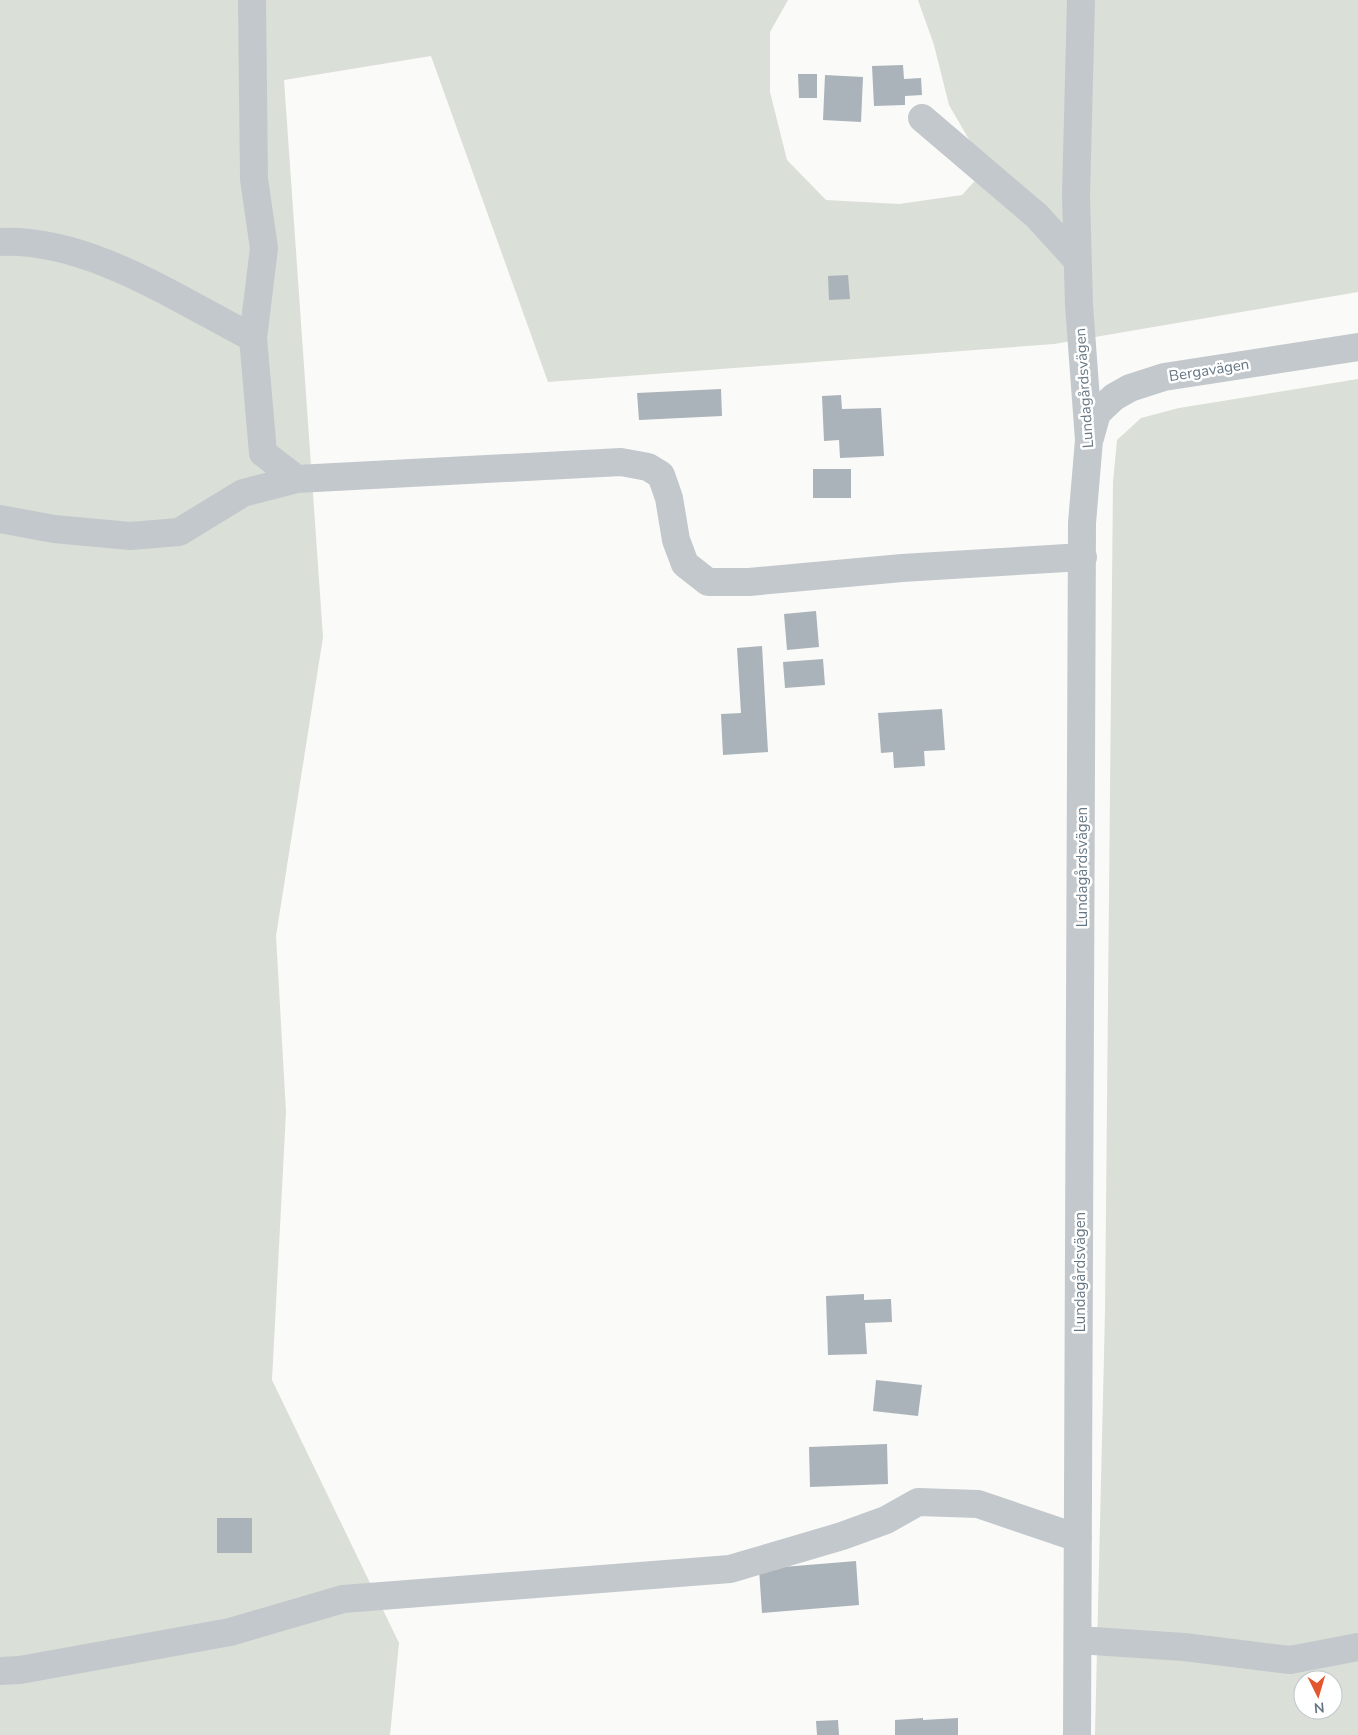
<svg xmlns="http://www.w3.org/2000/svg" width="1358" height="1735" font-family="'Nunito Sans',sans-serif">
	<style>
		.green { fill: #dadfd7; fill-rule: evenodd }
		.building { fill: #aab3b9 }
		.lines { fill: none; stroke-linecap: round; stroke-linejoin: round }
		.minor { stroke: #c3c8cc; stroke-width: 28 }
		.labels { text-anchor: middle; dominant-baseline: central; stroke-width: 5; stroke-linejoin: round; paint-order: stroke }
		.street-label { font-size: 15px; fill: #657683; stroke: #fff }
	</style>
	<rect width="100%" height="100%" fill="#fafaf8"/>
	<path class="green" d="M0 0H788L770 32V92L787 160 826 200 899 204 962 195 982 173V162L949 105 934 45 918 0H1358V292L1054 344 548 382 431 56 284 80 323 637 276 936 286 1112 272 1380 399 1643 390 1735H0Z
		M1358 379V1735H1095L1105 1312 1113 482 1117 440 1141 418 1179 408ZM1303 1680H1333V1710H1303Z"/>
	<path class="building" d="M903 65 904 79 921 78 922 95 905 96V105L874 106 872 66Z
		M798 74H817V98H799Z
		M825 75 863 77 861 122 823 120Z
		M848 275 850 299 829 300 828 276Z
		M721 389 722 416 639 420 637 393Z
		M841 395 842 409 881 408 884 456 840 458 839 440 824 441 822 396Z
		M813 469H851V498H813Z
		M816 611 819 647 787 650 784 614Z
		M762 646 768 752 723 755 721 714 741 713 737 648Z
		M823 659 825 685 785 688 783 662Z
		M942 709 945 750 924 751 925 766 894 768 893 752 881 753 878 713Z
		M864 1294V1300L891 1299 892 1322 865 1323 867 1354 828 1355 826 1296Z
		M876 1380 922 1385 918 1416 873 1411Z
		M887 1444 888 1484 810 1487 809 1447Z
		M217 1518H252V1553H217Z
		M856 1561 859 1605 762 1613 759 1569Z
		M923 1718V1720L958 1718V1735H895V1720Z
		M838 1720 839 1735H817L816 1721Z"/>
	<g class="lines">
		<path class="minor" d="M922 118 1037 216 1077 260
			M0 242C88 238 177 299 253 338L264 248 254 179 252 0
			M253 338 263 453 297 479
			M1090 438 1097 413 1114 397 1130 388 1164 377 1358 347
			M0 519 54 529 130 536 179 532 243 493 297 479 621 462 648 467 661 475 669 498 676 540 685 564 708 582H749L902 568 1083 557
			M1078 1640 1184 1647 1290 1660 1358 1647
			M0 1671 20 1670 230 1632 343 1599 730 1569 842 1536 886 1520 918 1502 978 1504 1078 1538
			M1077 1735 1082 523 1089 440 1079 305 1076 196 1081 0"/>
	</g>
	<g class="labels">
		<g class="street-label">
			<text transform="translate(1209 370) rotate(-9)">Bergavägen</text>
			<text transform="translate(1084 388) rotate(-94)">Lundagårdsvägen</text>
			<text transform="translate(1082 867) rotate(-90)">Lundagårdsvägen</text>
			<text transform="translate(1080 1272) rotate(-90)">Lundagårdsvägen</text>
		</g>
	</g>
	<g transform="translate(1318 1695) rotate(175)"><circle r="24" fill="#ffffff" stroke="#c1c8cd"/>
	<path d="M0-4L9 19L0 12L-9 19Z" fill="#e4572e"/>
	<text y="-8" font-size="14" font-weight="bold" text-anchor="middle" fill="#657683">N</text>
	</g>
</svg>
